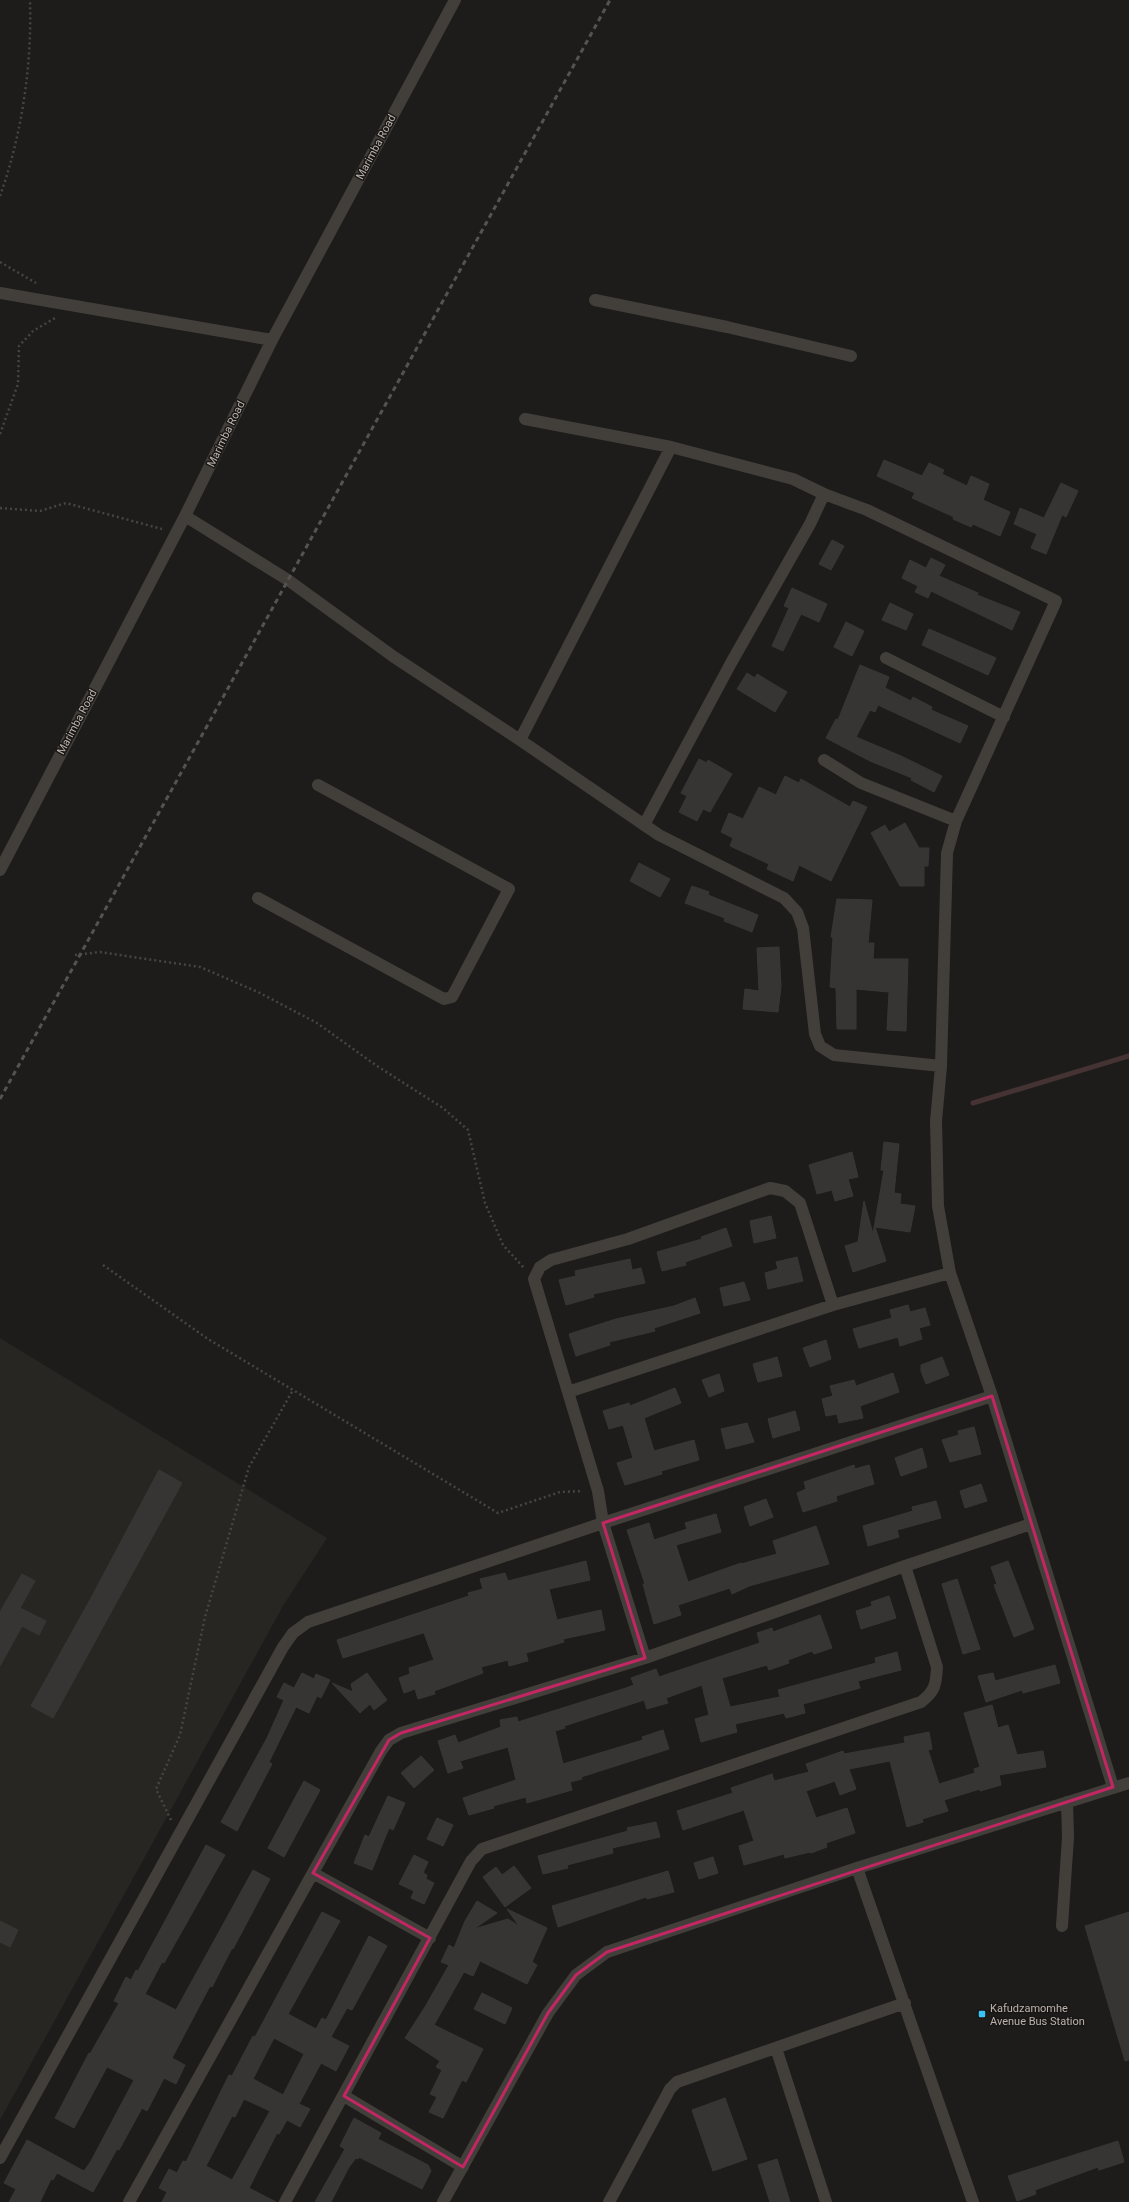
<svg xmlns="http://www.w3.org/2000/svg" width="1129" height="2202" font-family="Roboto,sans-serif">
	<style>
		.built { fill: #272623 }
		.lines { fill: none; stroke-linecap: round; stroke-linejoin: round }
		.stream { stroke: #443332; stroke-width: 5 }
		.building { fill: #373533; stroke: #393735; fill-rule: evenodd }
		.path { stroke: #494441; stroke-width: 2.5; stroke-dasharray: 2 3; stroke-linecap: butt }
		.minor { stroke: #423f3b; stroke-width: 12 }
		.rail { stroke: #57524e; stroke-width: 3; stroke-dasharray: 5 4; stroke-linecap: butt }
		.marked { fill: none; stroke: #c22763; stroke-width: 3; stroke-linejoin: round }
		.poi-dot { fill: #3ac1f6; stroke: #181715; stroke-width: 1.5 }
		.labels { text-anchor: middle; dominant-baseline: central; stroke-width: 3; stroke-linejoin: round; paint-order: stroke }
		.street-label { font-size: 11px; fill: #bdb2ad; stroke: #181715 }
		.poi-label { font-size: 11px; fill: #bdb2ad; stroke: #181715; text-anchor: start }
	</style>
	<rect width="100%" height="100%" fill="#1d1c1b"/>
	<path class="built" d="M0 1338 327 1538 283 1606 0 2120Z"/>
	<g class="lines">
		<path class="stream" d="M973 1103 1129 1056"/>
	</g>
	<path class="building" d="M884 460 922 476 929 463 944 470 942 474 967 486 971 476 989 484 983 500 1010 512 1000 536 973 524 971 527 953 519 954 517 912 498 915 493 877 476Z
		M1061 483 1078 491 1066 517 1062 515 1046 554 1031 548 1037 534 1014 524 1020 508 1044 518Z
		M832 540 844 546 831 570 819 564Z
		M931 558 945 565 939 576 978 593 977 595 1020 612 1012 630 931 591 928 598 915 592 918 586 902 578 910 560 926 568Z
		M792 588 827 604 819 622 801 614 783 651 772 646 789 608 784 606Z
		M890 603 913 614 906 630 882 620Z
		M846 622 864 631 852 656 834 647Z
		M929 629 996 658 988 675 922 645Z
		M860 665 889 677 885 688 911 701 913 697 932 707 931 710 968 726 960 743 878 705 875 712 870 710 856 737 901 756 942 776 934 792 911 780 912 778 870 761 826 738 836 719 838 720Z
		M747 673 755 678 757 674 787 692 775 712 737 689Z
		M699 759 707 763 708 760 732 774 710 812 703 809 697 821 679 812 687 796 681 793Z
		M785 776 799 783 801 779 850 807 853 801 867 807 831 881 799 865 793 881 767 869 769 864 730 846 733 838 721 832 729 813 743 819 759 787 776 795Z
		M905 823 919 848H929L928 866H924V886H900L871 833 885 825 889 832Z
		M639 863 670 879 660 897 630 881Z
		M692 886 709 892 708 895 758 915 752 932 724 921 725 918 685 903Z
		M837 899 872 900 868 943H874L873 959H908L906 1031 887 1030 889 992 856 989V1029H837L836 988 830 987 833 937H831Z
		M779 947 781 987 778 1012 743 1009 745 989 759 991 757 948Z
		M884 1142 899 1144 894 1193 901 1194 900 1204 915 1206 910 1232 875 1227 886 1261 853 1272 845 1246 858 1242 864 1201 873 1234 884 1170H881Z
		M852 1152 858 1177 848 1179 853 1196 835 1201 832 1190 817 1194 809 1165Z
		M771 1216 776 1238 754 1243 750 1221Z
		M726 1228 732 1246 685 1262 686 1265 662 1271 657 1252 702 1239 701 1237Z
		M797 1257 803 1281 768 1289 765 1273 778 1269 776 1262Z
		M630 1259 632 1270 641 1268 645 1283 593 1294 594 1297 566 1305 559 1280 576 1276 575 1271Z
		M744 1282 750 1300 724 1306 720 1288Z
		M695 1298 700 1313 654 1328 655 1331 609 1342 610 1345 576 1356 569 1334 616 1319 674 1306Z
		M908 1305 910 1312 925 1308 930 1325 919 1328 922 1339 900 1346 898 1337 859 1348 853 1329 892 1318 890 1310Z
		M826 1340 831 1359 810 1367 803 1348Z
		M777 1357 782 1376 758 1382 753 1364Z
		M942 1357 949 1375 926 1384 921 1371V1365Z
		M893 1373 899 1392 860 1406 863 1418 839 1423 837 1414 826 1416 822 1399 833 1396 830 1386 854 1380 856 1386Z
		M719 1374 724 1391 709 1397 702 1380Z
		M675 1388 681 1403 644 1418 654 1451 694 1440 699 1460 661 1471 662 1474 625 1485 617 1463 633 1458 623 1425 609 1429 603 1411 629 1403 630 1406Z
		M795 1411 800 1430 773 1438 768 1419Z
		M747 1423 754 1442 726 1449 721 1429Z
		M974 1427 981 1454 950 1462 942 1440 959 1435 958 1431Z
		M922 1448 927 1467 901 1476 895 1458Z
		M854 1465 855 1469 869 1465 874 1484 836 1496 837 1501 803 1512 797 1493 806 1489 804 1482Z
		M159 1470 182 1483 53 1718 31 1706 91 1598Z
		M981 1484 987 1501 965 1508 960 1491Z
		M766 1499 773 1517 750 1526 744 1507Z
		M936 1501 941 1518 897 1530 899 1537 868 1546 863 1526 913 1511 912 1507Z
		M716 1514 721 1532 676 1545 688 1582 741 1563V1564L777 1554 773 1541 816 1526 829 1564 749 1586 732 1594 730 1588 678 1605 681 1615 654 1624 643 1584H645L627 1530 649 1523 654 1540 687 1529 685 1523Z
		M586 1561 590 1580 549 1589 557 1620 601 1610 605 1630 563 1639 564 1642 526 1653 528 1661 509 1666 508 1660 481 1667 483 1673 434 1691 435 1694 418 1699 415 1689 404 1693 399 1678 410 1674 409 1668 434 1660 424 1633 426 1632 343 1658 337 1640 469 1596 468 1593 483 1589 480 1579 505 1573 508 1581Z
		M1008 1561 1034 1629 1014 1637 994 1585 997 1584 991 1567Z
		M22 1574 35 1581 20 1608 46 1621 39 1635 22 1626 0 1666V1612Z
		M957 1579 980 1649 963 1654 942 1584Z
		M889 1596 896 1618 861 1629 856 1611 872 1606 871 1602Z
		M820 1615 832 1648 814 1654 812 1651 788 1660 789 1663 769 1670 767 1665 722 1678 730 1707 780 1697 778 1690 876 1663 875 1658 897 1652 901 1670 858 1681 860 1688 803 1704 805 1713 786 1718 784 1713 735 1724 737 1732 701 1742 695 1719 709 1715 702 1685 666 1698 668 1703 647 1709 644 1700 564 1726 565 1728 555 1731 563 1764 643 1740 642 1737 663 1730 669 1749 581 1777 582 1779 570 1782 572 1790 527 1803 526 1797 493 1806 494 1808 469 1815 463 1798 516 1780 508 1747 460 1761 463 1768 448 1773 438 1741 455 1735 458 1743 501 1727 500 1720 517 1717 518 1722 626 1688 634 1685 631 1678 656 1669 659 1677 760 1643 757 1633 772 1628 773 1632Z
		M1055 1665 1060 1683 1023 1693 1022 1690 986 1702 978 1676 993 1673 995 1681Z
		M302 1673 314 1679 316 1674 330 1680 321 1698 317 1696 309 1713 296 1707 269 1762 272 1764 237 1831 221 1822 267 1738 284 1700 277 1697 284 1683 294 1688Z
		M367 1673 387 1700 374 1710 370 1704 360 1713 332 1683 353 1692 351 1684Z
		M992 1705 998 1728 1008 1725 1017 1755 1043 1751 1046 1767 999 1775 1001 1785 980 1791V1789L944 1800 948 1811 922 1819 923 1822 907 1827 890 1761 849 1769 856 1789 840 1795 835 1781 806 1791 816 1818 847 1808 855 1833 826 1843 827 1847 811 1853 810 1852 785 1858 784 1854 744 1865 739 1846 754 1841 744 1810 683 1830 677 1811 733 1793 731 1788 772 1774 774 1781 809 1772 806 1764 843 1751 844 1754 905 1743 904 1737 929 1732 932 1749 928 1750 939 1784 975 1773 974 1769 980 1767 964 1713Z
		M421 1756 434 1770 414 1788 401 1773Z
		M304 1781 320 1790 284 1857 268 1848Z
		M388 1796 405 1803 393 1830 389 1828 372 1870 354 1863 365 1835 369 1837Z
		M437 1818 453 1825 443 1846 427 1839Z
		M656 1822 660 1837 612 1848 613 1853 567 1865 568 1868 543 1874 538 1856 628 1831 627 1828Z
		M206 1845 225 1855 164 1963 162 1962 145 1994 176 2010 253 1870 270 1879 233 1949 232 1948 212 1987 210 1986 172 2058 185 2065 176 2084 164 2078 147 2111 142 2108 119 2150 117 2149 93 2192 57 2173 53 2180 51 2179 40 2202H9L16 2189 4 2183 27 2140 84 2171 91 2161 134 2080 107 2067 74 2128 55 2118 89 2053 90 2054 119 2003 114 2001 126 1977 131 1980 136 1970 138 1971Z
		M414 1855 428 1862 423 1873 427 1875 426 1879 434 1883 424 1904 411 1898 414 1891 399 1884Z
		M713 1857 718 1873 699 1879 694 1863Z
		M514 1866 531 1888 505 1907 483 1877 496 1867 502 1875Z
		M668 1871 674 1892 647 1899 646 1897 558 1927 552 1906Z
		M477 1901 497 1913 474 1929 508 1919 519 1926 507 1909 547 1928 532 1962 537 1965 527 1984 480 1961 473 1976 464 1972 434 2025 483 2049 466 2082 462 2080 443 2118 429 2112 437 2097 430 2094 442 2070 436 2067 440 2061 405 2038 425 2007 449 1965 441 1962 449 1945 454 1948 465 1921Z
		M322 1912 340 1921 288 2014 316 2029 322 2018 326 2020 369 1936 387 1946 352 2010 347 2008 331 2037 349 2046 336 2071 321 2063 299 2104 310 2109 300 2127 287 2120 279 2134 277 2133 249 2188 276 2202H162L167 2192 159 2188 169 2169 177 2173 183 2161 186 2162 229 2075 232 2076 253 2036 255 2037ZM274 2038 304 2054 283 2095 253 2079ZM244 2099 270 2111 232 2180 206 2166 232 2116 235 2117Z
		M1129 1912V2060L1125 2061 1085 1926Z
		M0 1921 18 1930 10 1947 0 1942Z
		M482 1993 512 2008 505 2024 474 2009Z
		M725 2098 747 2159 713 2171 692 2110Z
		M354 2118 381 2133 378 2139 428 2165 431 2171 422 2189 359 2157 358 2159 356 2158 349 2167 331 2202H315L345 2149 340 2146Z
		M1118 2141 1124 2162 1099 2170 1098 2167 1035 2190 1036 2194 1017 2201 1008 2176Z
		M777 2159 790 2202H770L758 2165Z"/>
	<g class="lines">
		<path class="path" d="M0 196C22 134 32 66 30 0
			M0 262 36 283
			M0 434 18 384 19 346 33 331 55 318
			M0 508 40 511 66 503 162 529
			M75 955 100 952 200 967 258 992 317 1023 377 1066 443 1108 468 1130 485 1203 503 1245 524 1268
			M103 1265 208 1339 498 1513 560 1492 583 1491
			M171 1820 156 1789 180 1735 205 1617 249 1467 293 1390"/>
		<path class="minor" d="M0 293 272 340
			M595 300 727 327 851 356
			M525 419 671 447 793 479 824 494
			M185 516 288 580 394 657 520 740 659 835 784 898 797 912 803 928 815 1034 820 1046 834 1055 941 1066
			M886 658 1004 717
			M520 740 671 447
			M824 760 861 783 956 821
			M644 825 731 663 810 524 824 494 867 510 1056 601 956 821 947 853 941 1066 936 1121 938 1206 950 1273 992 1396 1113 1787
			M0 870 185 516 272 340 455 0
			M258 898 444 999 452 997 509 889 318 785
			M568 1392 534 1279 540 1267 551 1260 628 1239 770 1188 785 1191 800 1203 833 1305
			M645 1658 603 1523 598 1491 568 1392 833 1305 950 1273
			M857 1868 973 2202
			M313 1873 430 1938
			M1062 1926 1068 1837 1067 1802
			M776 2048 826 2202
			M344 2096 463 2167
			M0 2158 283 1647 293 1633 308 1622 603 1523 992 1396
			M129 2202 381 1751 389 1740 401 1733 645 1658 905 1566
			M285 2202 471 1861 482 1849 921 1702C935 1691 936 1685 937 1667L905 1566 1031 1524
			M443 2202 548 2013 576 1975 607 1952 857 1868 1129 1783
			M609 2202 670 2089 677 2082 905 2003"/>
		<path class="rail" d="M0 1099 610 0"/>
	</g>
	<path class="marked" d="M992 1396 1113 1787 607 1952 576 1975 548 2013 463 2167 344 2096 430 1938 313 1873 389 1740 401 1733 645 1658 603 1523Z"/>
	<rect class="poi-dot" x="978" y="2010" width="8" height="8" rx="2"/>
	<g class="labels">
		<g class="street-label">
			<text transform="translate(376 147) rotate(-62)">Marimba Road</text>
			<text transform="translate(226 434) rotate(-64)">Marimba Road</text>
			<text transform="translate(77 722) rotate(-62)">Marimba Road</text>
		</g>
		<g class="poi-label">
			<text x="990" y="2008">Kafudzamomhe<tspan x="990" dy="13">Avenue Bus Station</tspan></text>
		</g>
	</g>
</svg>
